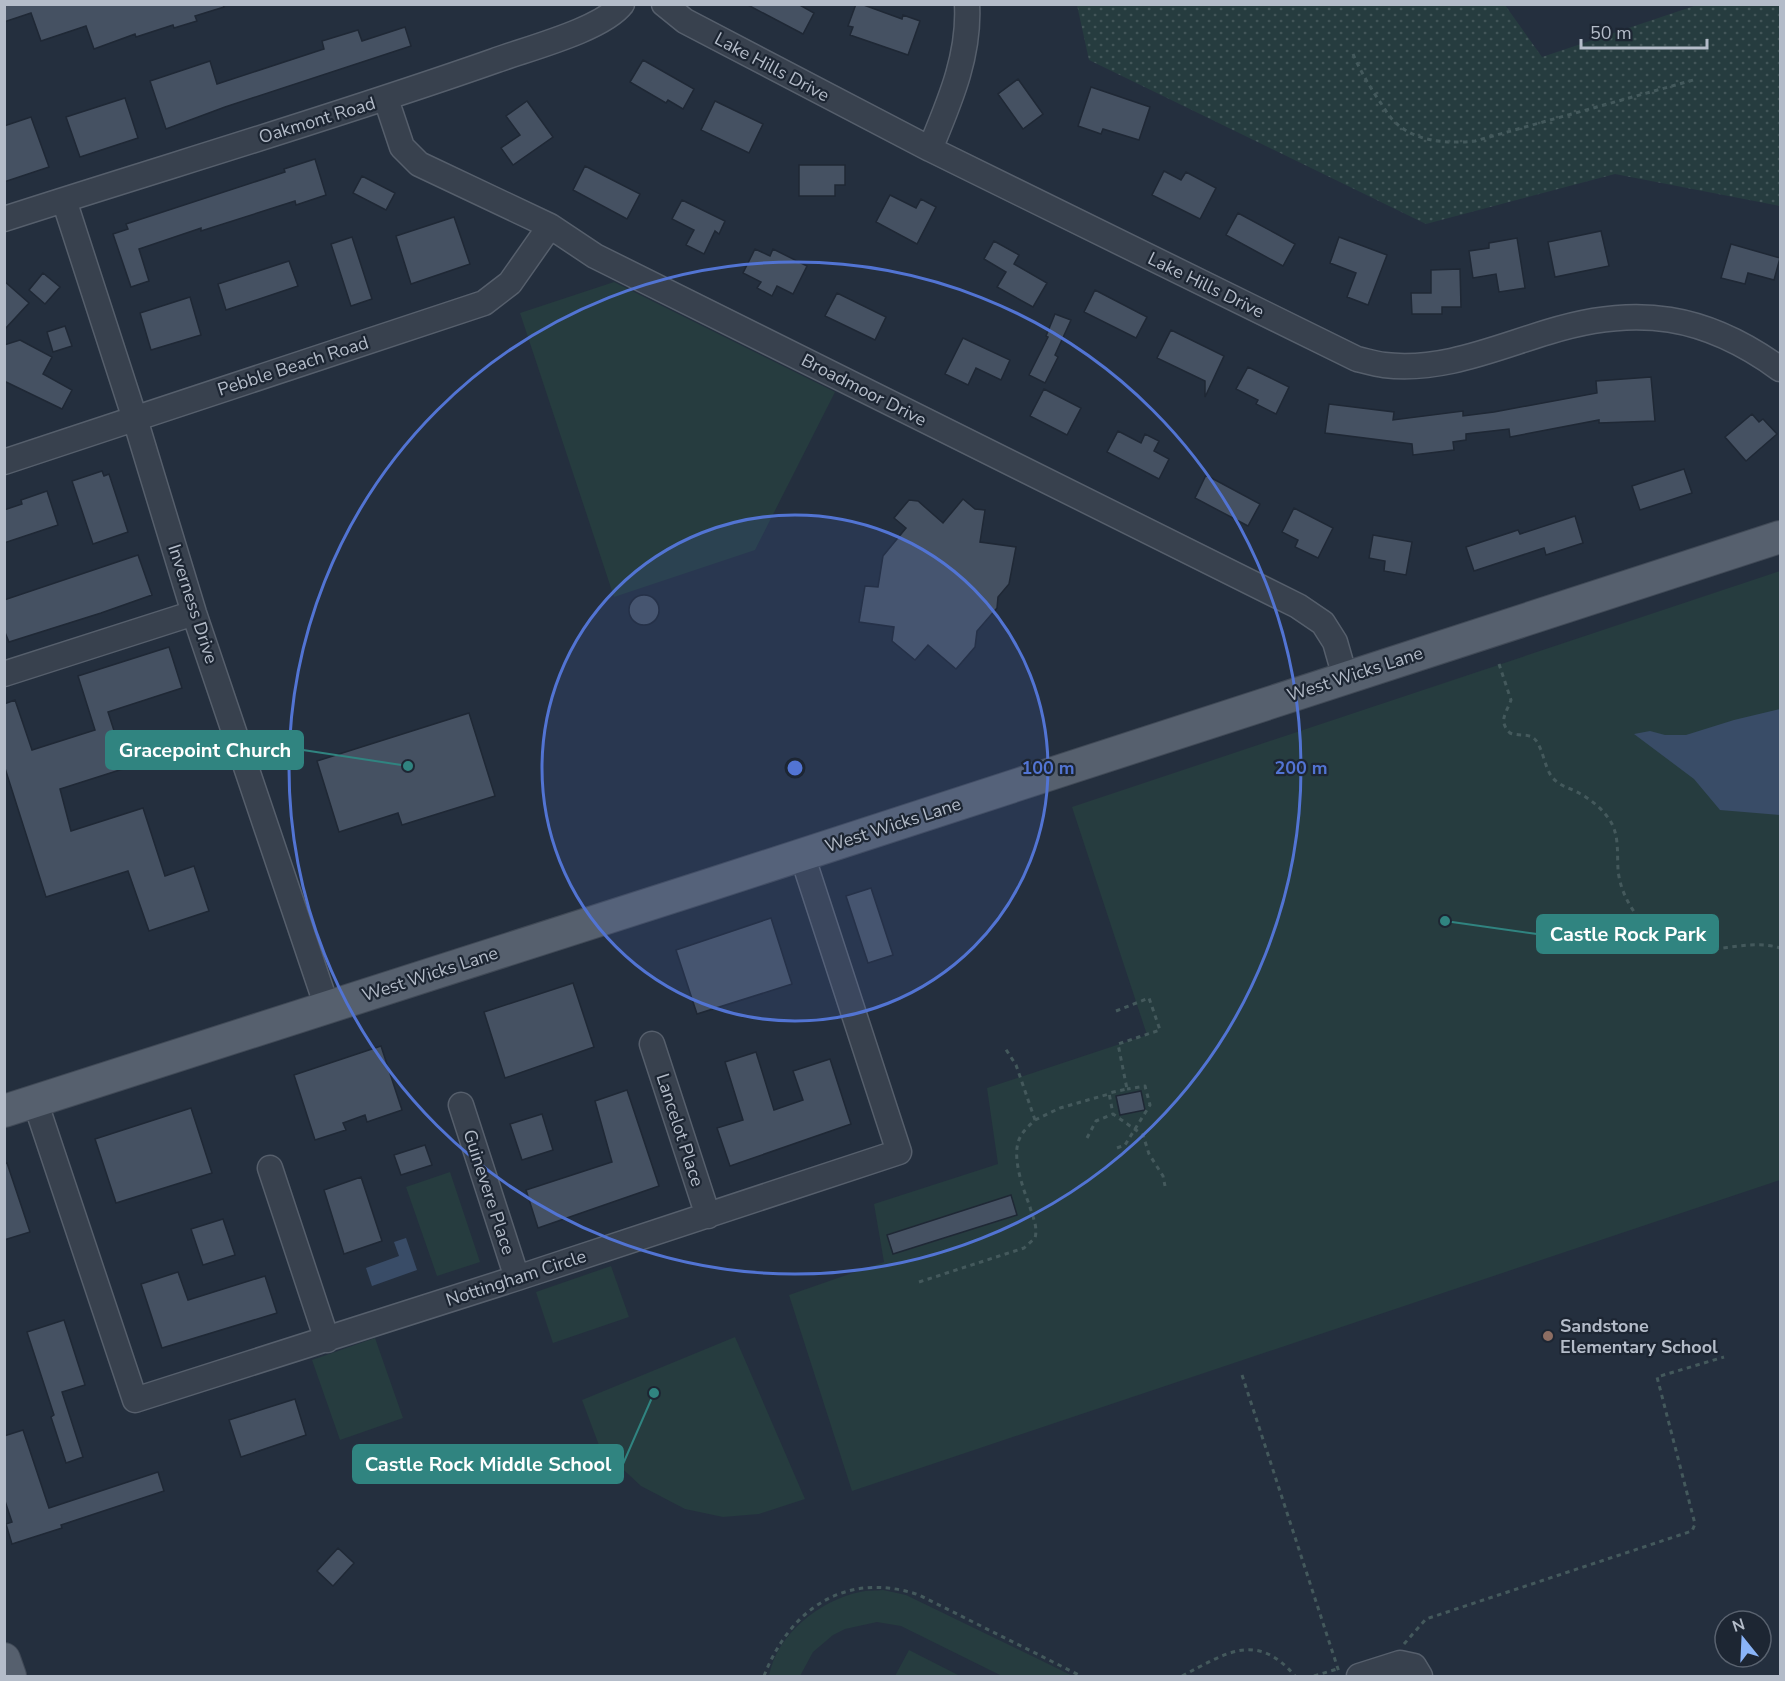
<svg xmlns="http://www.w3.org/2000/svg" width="1785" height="1681" font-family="'Nunito Sans',sans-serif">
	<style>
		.grass { fill: url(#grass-dots) }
		.park { fill: #263c3f }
		.water { fill: #394c67 }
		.building { fill: #455162; stroke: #1f2835; stroke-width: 1.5 }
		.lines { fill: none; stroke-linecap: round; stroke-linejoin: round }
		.minor-casing { stroke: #565f6c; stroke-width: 27 }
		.major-casing { stroke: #414a57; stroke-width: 34 }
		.path { stroke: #44595c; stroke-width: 3; stroke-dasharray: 4.5 4.5; stroke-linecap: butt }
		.minor { stroke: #38414e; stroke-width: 24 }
		.major { stroke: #56606e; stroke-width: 32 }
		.ring { fill: none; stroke: #5274d3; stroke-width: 3 }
		.education-dot { fill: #8d6e63; stroke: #1d2633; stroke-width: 2 }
		.labels { text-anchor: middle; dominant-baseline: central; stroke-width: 4.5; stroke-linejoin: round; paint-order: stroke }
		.street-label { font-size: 18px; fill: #b4bcc9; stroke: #1d2633 }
		.poi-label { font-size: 18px; font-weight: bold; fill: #b4bcc9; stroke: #1d2633; text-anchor: start }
		.centre { fill: #5274d3; stroke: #1d2633; stroke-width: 3 }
		.ring-label { font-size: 18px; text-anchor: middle; font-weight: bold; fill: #5274d3; stroke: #1d2633; stroke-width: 4.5; stroke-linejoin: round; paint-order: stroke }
		.leader { fill: none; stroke: #308480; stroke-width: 2 }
		.callout-dot { fill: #308480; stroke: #1d2633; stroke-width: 2 }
		.callout { fill: #308480; stroke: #308480; stroke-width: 2 }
		.callout-label { font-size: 20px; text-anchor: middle; font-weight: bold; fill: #fff }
	</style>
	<defs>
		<pattern id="grass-dots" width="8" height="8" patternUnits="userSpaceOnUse" patternTransform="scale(1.5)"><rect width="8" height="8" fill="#263c3f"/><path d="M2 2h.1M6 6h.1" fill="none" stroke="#435659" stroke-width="1.8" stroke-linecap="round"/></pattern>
	</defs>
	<rect width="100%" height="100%" fill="#242f3e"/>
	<path class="grass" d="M1077 5H1505L1542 57 1697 5H1780V206L1615 174 1426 224 1089 60Z"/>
	<path class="park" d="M614 282 835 392 755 550 614 597 520 313Z
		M1780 571V1180L852 1491 789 1295 884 1262 874 1204 998 1164 987 1088 1147 1035 1072 807Z
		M450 1172 480 1262 437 1276 406 1187Z
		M611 1266 629 1317 553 1343 536 1292Z
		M735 1337 805 1499 759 1514 723 1517 685 1509 641 1486 600 1448 582 1400Z
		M375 1338 403 1418 340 1440 312 1360Z
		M883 1590 906 1595 1073 1676H1002L901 1626 877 1622 845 1629 833 1635 813 1652 800 1676H769C776 1635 820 1600 860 1592 867 1590 876 1591 883 1590Z
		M909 1650 960 1676H895Z"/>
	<path class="water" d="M1780 709V815L1720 810 1694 779 1634 734 1650 731 1665 735H1686L1734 720Z
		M406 1238 417 1270 372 1286 366 1268 399 1256 394 1242Z"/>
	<path class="building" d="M4 4H223L224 7 195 16 197 21 174 28 173 25 136 37 135 34 94 49 86 26 41 41 31 13 4 22Z
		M746 4H798L814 13 803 34Z
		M856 4H861L902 19 903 15 920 21 908 55 850 35 853 27 848 26Z
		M405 27 411 46 225 107 166 129 150 81 210 61 217 84 324 49 322 41 358 30 362 41Z
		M643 60 694 89 683 109 668 100 666 103 630 82Z
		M1018 79 1043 114 1023 129 998 94Z
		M1091 87 1150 107 1139 140 1103 129 1101 134 1078 126Z
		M125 98 138 138 80 157 66 117Z
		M527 101 553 137 513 165 501 148 520 135 506 116Z
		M715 101 763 124 749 153 701 130Z
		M31 117 49 167 4 182V126Z
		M315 159 326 195 296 205 295 201 201 231V228L139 249 149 281 131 287 113 234 128 229 126 224 285 172 284 169Z
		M799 165H845V185H835V196H799Z
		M585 166 640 194 627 219 573 190Z
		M1164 171 1181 180 1186 172 1216 188 1200 219 1152 195Z
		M362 176 395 193 386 210 353 193Z
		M890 195 916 208 921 199 936 207 917 244 876 222Z
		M682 200 725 221 719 234 715 231 704 254 686 245 694 230 672 219Z
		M1238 213 1295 244 1283 266 1226 235Z
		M454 217 470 264 411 284 396 236Z
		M1601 231 1609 266 1555 277 1548 242Z
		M352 237 372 299 351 306 331 244Z
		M1339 237 1387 255 1368 305 1347 297 1356 273 1330 263Z
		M1517 238 1525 288 1499 292 1496 274 1473 278 1469 251 1489 248V243Z
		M994 241 1019 255 1014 264 1047 283 1033 307 997 287 1006 272 984 259Z
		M1731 244 1780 258 1774 280 1748 273 1745 284 1721 278Z
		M755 249 770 256 773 249 807 266 793 294 777 286 772 296 757 288 761 282 743 273Z
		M289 261 298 286 226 310 218 284Z
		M1460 269 1461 307H1442V314H1412L1411 293H1431V270Z
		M43 273 60 287 45 304 29 290Z
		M4 281 29 303 4 330Z
		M1095 290 1147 317 1136 338 1084 312Z
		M837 293 886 317 875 340 825 316Z
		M190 297 201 335 151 350 140 313Z
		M1055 314 1071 320 1055 355 1058 357 1045 383 1029 375 1048 337 1046 336Z
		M65 326 72 346 53 352 47 332Z
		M1171 330 1224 356 1205 397V381L1157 358Z
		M963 338 1010 360 1001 380 976 368 968 385 945 374Z
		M20 340 52 357 43 374 72 390 62 409 4 381V345Z
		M1248 367 1289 387 1276 414 1256 404 1258 400 1236 389Z
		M1651 377 1655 421 1599 423V420L1510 437 1509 429 1466 434V440L1453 442 1454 450 1413 455 1412 444 1325 433 1329 404 1394 412 1393 420 1463 411V416L1494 412 1597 393 1596 381Z
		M1044 389 1081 408 1067 435 1030 416Z
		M1752 414 1759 422 1763 419 1777 434 1746 461 1725 437Z
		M1118 431 1141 443 1145 434 1159 441 1154 451 1169 459 1159 479 1107 452Z
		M1684 469 1692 493 1640 510 1632 486Z
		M102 471 104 476 109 474 128 532 93 544 72 481Z
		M1206 475 1260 504 1248 526 1195 498Z
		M47 491 58 525 4 543V510L22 504 21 500Z
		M963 499 975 509 985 510 980 542 1016 547 1009 584 998 597 997 608 977 631 975 647 956 669 928 645 915 660 892 641 894 627 859 622 865 586 878 587 883 556 906 528 894 518 909 500 918 501 943 523Z
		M1294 508 1333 528 1318 558 1295 547 1298 540 1282 532Z
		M1575 516 1583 543 1546 555 1544 548 1474 571 1466 547 1518 530 1520 534Z
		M1373 535 1412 542 1406 575 1384 571 1385 561 1369 558Z
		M138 555 152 595 101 613 9 642 4 630V600Z
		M629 610a15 15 0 1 1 30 0a15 15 0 1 1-30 0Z
		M169 647 182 688 108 712 126 768 60 789 71 831 143 808 165 876 194 866 209 911 149 931 128 871 46 897 4 765V704L15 700 32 750 95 730 78 676Z
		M469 713 495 796 402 825 398 813 339 832 317 761Z
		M871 888 893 955 868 963 846 896Z
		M771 918 792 984 697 1014 676 950Z
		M573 983 594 1047 505 1078 484 1012Z
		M381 1046 402 1110 367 1122 365 1115 343 1123 346 1130 315 1140 294 1075Z
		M756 1052 774 1110 803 1100 793 1071 830 1059 851 1124 730 1166 717 1128 743 1120 725 1062Z
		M627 1090 659 1186 538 1228 526 1190 612 1162 595 1101Z
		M1141 1091 1145 1110 1120 1115 1116 1096Z
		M191 1108 212 1173 116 1203 95 1139Z
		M542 1114 553 1150 522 1160 510 1124Z
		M425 1145 432 1165 401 1175 394 1155Z
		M7 1163 30 1232 4 1240V1164Z
		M361 1177 382 1241 344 1254 324 1190Z
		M1011 1195 1017 1215 893 1254 887 1235Z
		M223 1219 235 1255 203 1265 191 1229Z
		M178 1272 188 1300 265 1276 277 1313 162 1348 141 1284Z
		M64 1320 85 1385 62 1392 83 1457 66 1463 51 1417 54 1415 27 1332Z
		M295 1399 306 1435 241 1457 229 1420Z
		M23 1430 49 1508 158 1472 164 1491 61 1525 62 1528 12 1544 6 1524 12 1522 4 1498V1436Z
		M338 1548 354 1563 333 1586 317 1571Z"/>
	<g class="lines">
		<defs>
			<path id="minor" d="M664 4 685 21 930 149 1357 359C1366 361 1375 364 1384 365 1441 372 1495 348 1548 332 1637 304 1706 315 1780 369
				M386 99 402 147 419 164 550 226 595 256 1298 606 1323 623 1335 642 1345 677
				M930 149C949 103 970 56 967 4
				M64 200 135 419 194 613 327 1007
				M4 219C168 166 332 118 494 61 526 49 602 30 622 4
				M4 462 484 303 510 283 550 226
				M4 674 194 613
				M652 1044 708 1216
				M35 1101 135 1400 517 1278 899 1152 802 855
				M461 1105 517 1278
				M270 1168 327 1340
				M1359 1676 1400 1663 1414 1666 1420 1676"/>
			<path id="major" d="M4 1111 709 885 1780 537
				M4 1659 10 1676"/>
		</defs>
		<use href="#minor" class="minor-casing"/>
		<use href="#major" class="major-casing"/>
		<path class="path" d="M1353 54C1360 70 1368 84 1378 99 1384 107 1388 116 1395 122 1415 142 1448 144 1475 141L1697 79
			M1499 664 1511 700C1506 714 1498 721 1510 733 1517 736 1526 734 1532 737 1542 742 1544 767 1552 777 1559 786 1570 788 1579 793 1592 800 1605 811 1612 824 1619 838 1617 854 1618 869 1620 897 1640 926 1664 940 1702 963 1742 936 1780 948
			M1116 1011 1149 998 1160 1030 1118 1044 1127 1089 1109 1093 1113 1114 1143 1135 1149 1154 1163 1176 1165 1186
			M1035 1120 1060 1108 1109 1094
			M1087 1138 1096 1121 1113 1114
			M1117 1148 1125 1145 1150 1105 1145 1086 1127 1089
			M919 1282 1024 1248 1035 1238C1038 1227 1033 1218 1030 1207 1023 1188 1009 1152 1022 1134 1025 1129 1030 1125 1035 1120L1016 1065 1005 1048
			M1242 1375 1339 1672
			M1404 1644 1426 1619 1692 1531 1695 1524 1657 1377 1724 1357
			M764 1676C790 1609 846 1570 919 1595L1081 1676
			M1182 1676C1225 1654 1256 1630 1295 1676
			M1314 1676 1337 1669"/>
		<use href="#minor" class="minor"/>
		<use href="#major" class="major"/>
	</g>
	<circle cx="795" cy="768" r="253" fill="#5274d3" fill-opacity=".12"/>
	<g class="ring">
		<circle cx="795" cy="768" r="253"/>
		<circle cx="795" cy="768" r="506"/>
	</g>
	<circle class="education-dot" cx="1548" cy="1336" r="6"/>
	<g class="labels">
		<g class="street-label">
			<text transform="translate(772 67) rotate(28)">Lake Hills Drive</text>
			<text transform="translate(317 120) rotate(-17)">Oakmont Road</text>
			<text transform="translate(1206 285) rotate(26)">Lake Hills Drive</text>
			<text transform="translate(293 366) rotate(-18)">Pebble Beach Road</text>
			<text transform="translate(864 390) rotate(27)">Broadmoor Drive</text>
			<text transform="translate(193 604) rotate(72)">Inverness Drive</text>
			<text transform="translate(1355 674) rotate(-18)">West Wicks Lane</text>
			<text transform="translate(893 825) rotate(-18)">West Wicks Lane</text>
			<text transform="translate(430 974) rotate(-18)">West Wicks Lane</text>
			<text transform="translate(680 1130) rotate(72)">Lancelot Place</text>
			<text transform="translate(489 1192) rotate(72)">Guinevere Place</text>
			<text transform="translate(516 1278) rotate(-18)">Nottingham Circle</text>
		</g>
		<g class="poi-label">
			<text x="1560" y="1326">Sandstone<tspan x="1560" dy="21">Elementary School</tspan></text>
		</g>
	</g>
	<circle cx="795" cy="768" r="9" class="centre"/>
	<g class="ring-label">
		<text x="1048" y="774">100 m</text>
		<text x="1301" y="774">200 m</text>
	</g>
	<path class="leader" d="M408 766L303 750M1445 921L1537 934M654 1393L623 1464"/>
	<g class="callout-dot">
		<circle cx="408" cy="766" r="6"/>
		<circle cx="1445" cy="921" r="6"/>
		<circle cx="654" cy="1393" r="6"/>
	</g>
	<g class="callout">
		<rect x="106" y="731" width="197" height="38" rx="6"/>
		<rect x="1537" y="915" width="181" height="38" rx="6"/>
		<rect x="353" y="1445" width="270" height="38" rx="6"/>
	</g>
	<g class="callout-label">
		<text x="205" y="757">Gracepoint Church</text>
		<text x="1628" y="941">Castle Rock Park</text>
		<text x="488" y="1471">Castle Rock Middle School</text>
	</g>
	<rect width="1785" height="1681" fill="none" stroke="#b4bcc9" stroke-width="12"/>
	<g transform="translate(1743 1639) rotate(342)"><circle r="28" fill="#1d2633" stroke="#59626f" stroke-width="1.5"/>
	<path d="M0-4.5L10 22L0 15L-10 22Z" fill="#8ab4f8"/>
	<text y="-9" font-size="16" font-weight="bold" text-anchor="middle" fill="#b4bcc9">N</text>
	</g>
	<path d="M1581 39v9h126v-9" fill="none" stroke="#b4bcc9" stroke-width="3"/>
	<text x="1590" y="39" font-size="18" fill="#b4bcc9" stroke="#1d2633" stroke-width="4.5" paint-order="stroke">50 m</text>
</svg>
